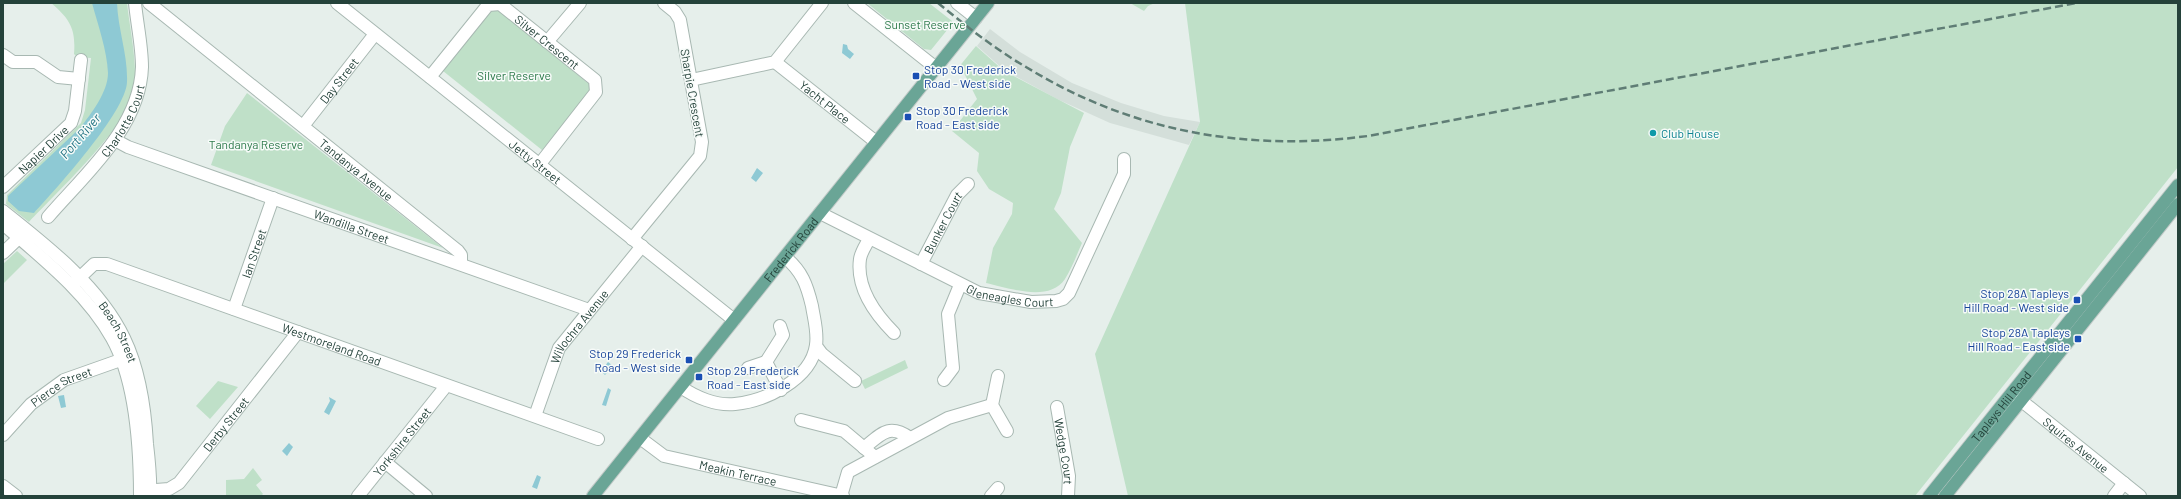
<svg xmlns="http://www.w3.org/2000/svg" width="2181" height="499" font-family="Barlow,sans-serif">
	<style>
		.built { fill: #d4dfda }
		.green { fill: #bfe0c8 }
		.water { fill: #8ec9d4 }
		.lines { fill: none; stroke-linecap: round; stroke-linejoin: round }
		.minor-casing { stroke: #a8b8b2; stroke-width: 14 }
		.major-casing { stroke: #c2cac8; stroke-width: 14 }
		.minor { stroke: #fff; stroke-width: 12 }
		.major { stroke: #6aa596; stroke-width: 12 }
		.rail { stroke: #5f7d75; stroke-width: 2.5; stroke-dasharray: 8 4; stroke-linecap: butt }
		.transit-dot { fill: #1a4fb4; stroke: #f7fbf9; stroke-width: 1.5 }
		.culture-dot { fill: #0f9aa8; stroke: #f7fbf9; stroke-width: 1.5 }
		.labels { text-anchor: middle; dominant-baseline: central; stroke-width: 3; stroke-linejoin: round; paint-order: stroke }
		.park-label { font-size: 12px; fill: #2d7a4b; stroke: #f7fbf9 }
		.street-label { font-size: 12px; fill: #24423a; stroke: #f7fbf9 }
		.transit-label { font-size: 12px; fill: #164399; stroke: #f7fbf9; text-anchor: start }
		.culture-label { font-size: 12px; fill: #0d838f; stroke: #f7fbf9; text-anchor: start }
		.water-label { font-size: 13px; font-style: italic; fill: #1c6f80; stroke: #f7fbf9 }
	</style>
	<rect width="100%" height="100%" fill="#e6efeb"/>
	<path class="built" d="M990 29 1020 52 1072 83 1121 103 1164 116 1200 122 1189 145 1110 123 1057 99 1004 70 977 46Z"/>
	<path class="green" d="M51 3H127C130 30 138 65 134 91 130 124 54 195 29 222L6 204 7 195 81 123 85 110 91 58 77 57 74 54C76 29 70 19 51 3Z
		M867 3H929L952 21V24L931 50 924 49Z
		M1130 3H1155L1148 6 1144 11Z
		M1185 3H2178V167L1915 496H1128L1095 354 1200 122Z
		M491 11H499L589 84 590 91 542 150 443 71Z
		M976 46 1004 71 1084 113 1070 147 1061 193 1054 209 1082 243C1077 254 1072 268 1065 279 1049 303 1009 288 986 283L993 248 1012 214 1013 203 989 189 977 171 979 153 952 131 977 99 964 73 958 68Z
		M247 93 443 248 211 165 225 126Z
		M17 251 27 260 3 284V264Z
		M905 360 908 368 865 389 861 381Z
		M218 381 238 387 210 419 196 406Z
		M253 468 262 480 256 485 263 494 261 496H226V480L244 479Z"/>
	<path class="water" d="M92 3H117C118 30 128 55 127 82 126 112 56 189 34 213L19 211 8 201V196L80 128C91 114 108 92 108 73 107 50 98 25 92 3Z
		M843 44 847 45 848 49 854 54 850 59 842 53Z
		M757 168 763 173 756 182 751 178Z
		M608 362 613 366 605 375 601 371Z
		M608 388 611 390 606 406 602 405Z
		M64 395 66 407 61 408 58 396Z
		M329 397 336 401 329 415 324 412 330 401Z
		M289 443 293 447 287 456 282 451Z
		M537 475 541 477 537 489 532 487Z"/>
	<g class="lines">
		<defs>
			<g id="minor">
				<path id="s1" d="M149 3 458 251 461 255V264"/>
				<path id="s2" d="M337 3 734 320"/>
				<path d="M854 3 936 68"/>
				<path d="M957 3 976 18"/>
				<path d="M547 42 580 3"/>
				<path d="M3 55 13 62H36L58 77 79 79"/>
				<path id="s3" d="M775 62 876 142"/>
				<path id="s4" d="M430 77 488 5 500 4 595 80 596 92 539 165"/>
				<path d="M691 80 775 62 822 3"/>
				<path id="s5" d="M303 126 375 34"/>
				<path id="s6" d="M115 140 128 147 589 310"/>
				<path id="s7" d="M3 187 71 123 75 111 81 60"/>
				<path id="s8" d="M3 211C46 245 100 287 124 338 140 371 145 408 147 444 149 461 151 479 150 496"/>
				<path id="s9" d="M820 213 979 293 1031 302 1056 301 1063 299 1069 293 1124 174V159"/>
				<path id="s10" d="M48 217C85 174 140 128 142 67 142 46 137 24 135 3"/>
				<path d="M3 224C42 258 86 292 112 338 136 381 140 448 140 496"/>
				<path d="M632 239 700 156 702 142 680 20 675 12 664 3"/>
				<path d="M869 239C866 245 861 252 860 259 856 288 874 313 894 333"/>
				<path d="M3 253 25 232"/>
				<path id="s11" d="M921 264 957 195 968 184"/>
				<path id="s12" d="M72 285 94 264H107L598 439"/>
				<path id="s13" d="M234 309 273 198"/>
				<path d="M780 326 783 335 766 362 781 390"/>
				<path d="M816 346 822 354 855 381"/>
				<path d="M748 368 766 362"/>
				<path d="M998 376 992 405 1007 431"/>
				<path d="M944 380 953 368 948 314 960 285"/>
				<path d="M681 387C695 397 716 406 735 404 765 401 811 380 816 345 818 332 814 319 812 306 807 285 802 271 785 257"/>
				<path id="s14" d="M2013 394 2140 496"/>
				<path id="s15" d="M1057 407 1069 476 1068 496"/>
				<path id="s16" d="M535 416 559 348 642 246"/>
				<path d="M801 420 844 431 875 457"/>
				<path id="s17" d="M3 435 31 404 64 380 129 357"/>
				<path id="s18" d="M640 438 664 456 843 496"/>
				<path d="M864 448C881 434 889 423 910 438"/>
				<path d="M385 462 426 496"/>
				<path d="M3 486 16 496"/>
				<path id="s19" d="M143 491 169 489 179 483 298 332"/>
				<path id="s20" d="M358 496 446 386"/>
				<path d="M841 496 848 472 948 418 992 405"/>
				<path d="M991 496 998 488"/>
				<path d="M2114 496 2124 483"/>
			</g>
			<g id="major">
				<path id="s21" d="M593 496 988 3"/>
				<path id="s22" d="M1929 496 2178 185"/>
				<path d="M1945 496 2178 204"/>
			</g>
		</defs>
		<use href="#minor" class="minor-casing"/>
		<use href="#major" class="major-casing"/>
		<use href="#minor" class="minor"/>
		<use href="#major" class="major"/>
		<path class="rail" d="M938 3C966 26 995 49 1026 67 1132 132 1246 152 1368 136L2076 3"/>
	</g>
	<g class="transit-dot">
		<rect x="912" y="72" width="8" height="8" rx="2"/>
		<rect x="904" y="113" width="8" height="8" rx="2"/>
		<rect x="2073" y="296" width="8" height="8" rx="2"/>
		<rect x="2074" y="335" width="8" height="8" rx="2"/>
		<rect x="685" y="356" width="8" height="8" rx="2"/>
		<rect x="695" y="373" width="8" height="8" rx="2"/>
	</g>
	<circle class="culture-dot" cx="1653" cy="133" r="4"/>
	<g class="labels">
		<g class="park-label">
			<text x="925" y="24">Sunset Reserve</text>
			<text x="514" y="75">Silver Reserve</text>
			<text x="256" y="144">Tandanya Reserve</text>
		</g>
		<g class="street-label">
			<text stroke="none"><textPath href="#s4" startOffset="165">Silver Crescent</textPath></text>
			<text stroke="none"><textPath href="#s5" startOffset="58">Day Street</textPath></text>
			<text transform="translate(693 93) rotate(80)">Sharpie Crescent</text>
			<text stroke="none"><textPath href="#s3" startOffset="64">Yacht Place</textPath></text>
			<text stroke="none"><textPath href="#s10" startOffset="123">Charlotte Court</textPath></text>
			<text stroke="none"><textPath href="#s7" startOffset="55">Napier Drive</textPath></text>
			<text stroke="none"><textPath href="#s2" startOffset="254">Jetty Street</textPath></text>
			<text stroke="none"><textPath href="#s1" startOffset="266">Tandanya Avenue</textPath></text>
			<text stroke="none"><textPath href="#s11" startOffset="47">Bunker Court</textPath></text>
			<text stroke="none"><textPath href="#s6" startOffset="252">Wandilla Street</textPath></text>
			<text stroke="none"><textPath href="#s21" startOffset="316">Frederick Road</textPath></text>
			<text stroke="none"><textPath href="#s13" startOffset="59">Ian Street</textPath></text>
			<text stroke="none"><textPath href="#s9" startOffset="209">Gleneagles Court</textPath></text>
			<text stroke="none"><textPath href="#s16" startOffset="101">Willochra Avenue</textPath></text>
			<text stroke="none"><textPath href="#s8" startOffset="169">Beach Street</textPath></text>
			<text stroke="none"><textPath href="#s12" startOffset="282">Westmoreland Road</textPath></text>
			<text stroke="none"><textPath href="#s17" startOffset="77">Pierce Street</textPath></text>
			<text stroke="none"><textPath href="#s22" startOffset="115">Tapleys Hill Road</textPath></text>
			<text stroke="none"><textPath href="#s19" startOffset="113">Derby Street</textPath></text>
			<text stroke="none"><textPath href="#s20" startOffset="70">Yorkshire Street</textPath></text>
			<text stroke="none"><textPath href="#s14" startOffset="81">Squires Avenue</textPath></text>
			<text stroke="none"><textPath href="#s15" startOffset="45">Wedge Court</textPath></text>
			<text stroke="none"><textPath href="#s18" startOffset="106">Meakin Terrace</textPath></text>
		</g>
		<g class="transit-label">
			<text x="924" y="69">Stop 30 Frederick<tspan x="924" dy="14">Road - West side</tspan></text>
			<text x="916" y="110">Stop 30 Frederick<tspan x="916" dy="14">Road - East side</tspan></text>
			<text x="2069" y="293" text-anchor="end">Stop 28A Tapleys<tspan x="2069" dy="14">Hill Road - West side</tspan></text>
			<text x="2070" y="332" text-anchor="end">Stop 28A Tapleys<tspan x="2070" dy="14">Hill Road - East side</tspan></text>
			<text x="681" y="353" text-anchor="end">Stop 29 Frederick<tspan x="681" dy="14">Road - West side</tspan></text>
			<text x="707" y="370">Stop 29 Frederick<tspan x="707" dy="14">Road - East side</tspan></text>
		</g>
		<g class="culture-label">
			<text x="1661" y="133">Club House</text>
		</g>
		<g class="water-label">
			<text transform="translate(80 136) rotate(-49)">Port River</text>
		</g>
	</g>
	<rect width="2181" height="499" fill="none" stroke="#24423a" stroke-width="8"/>
</svg>
